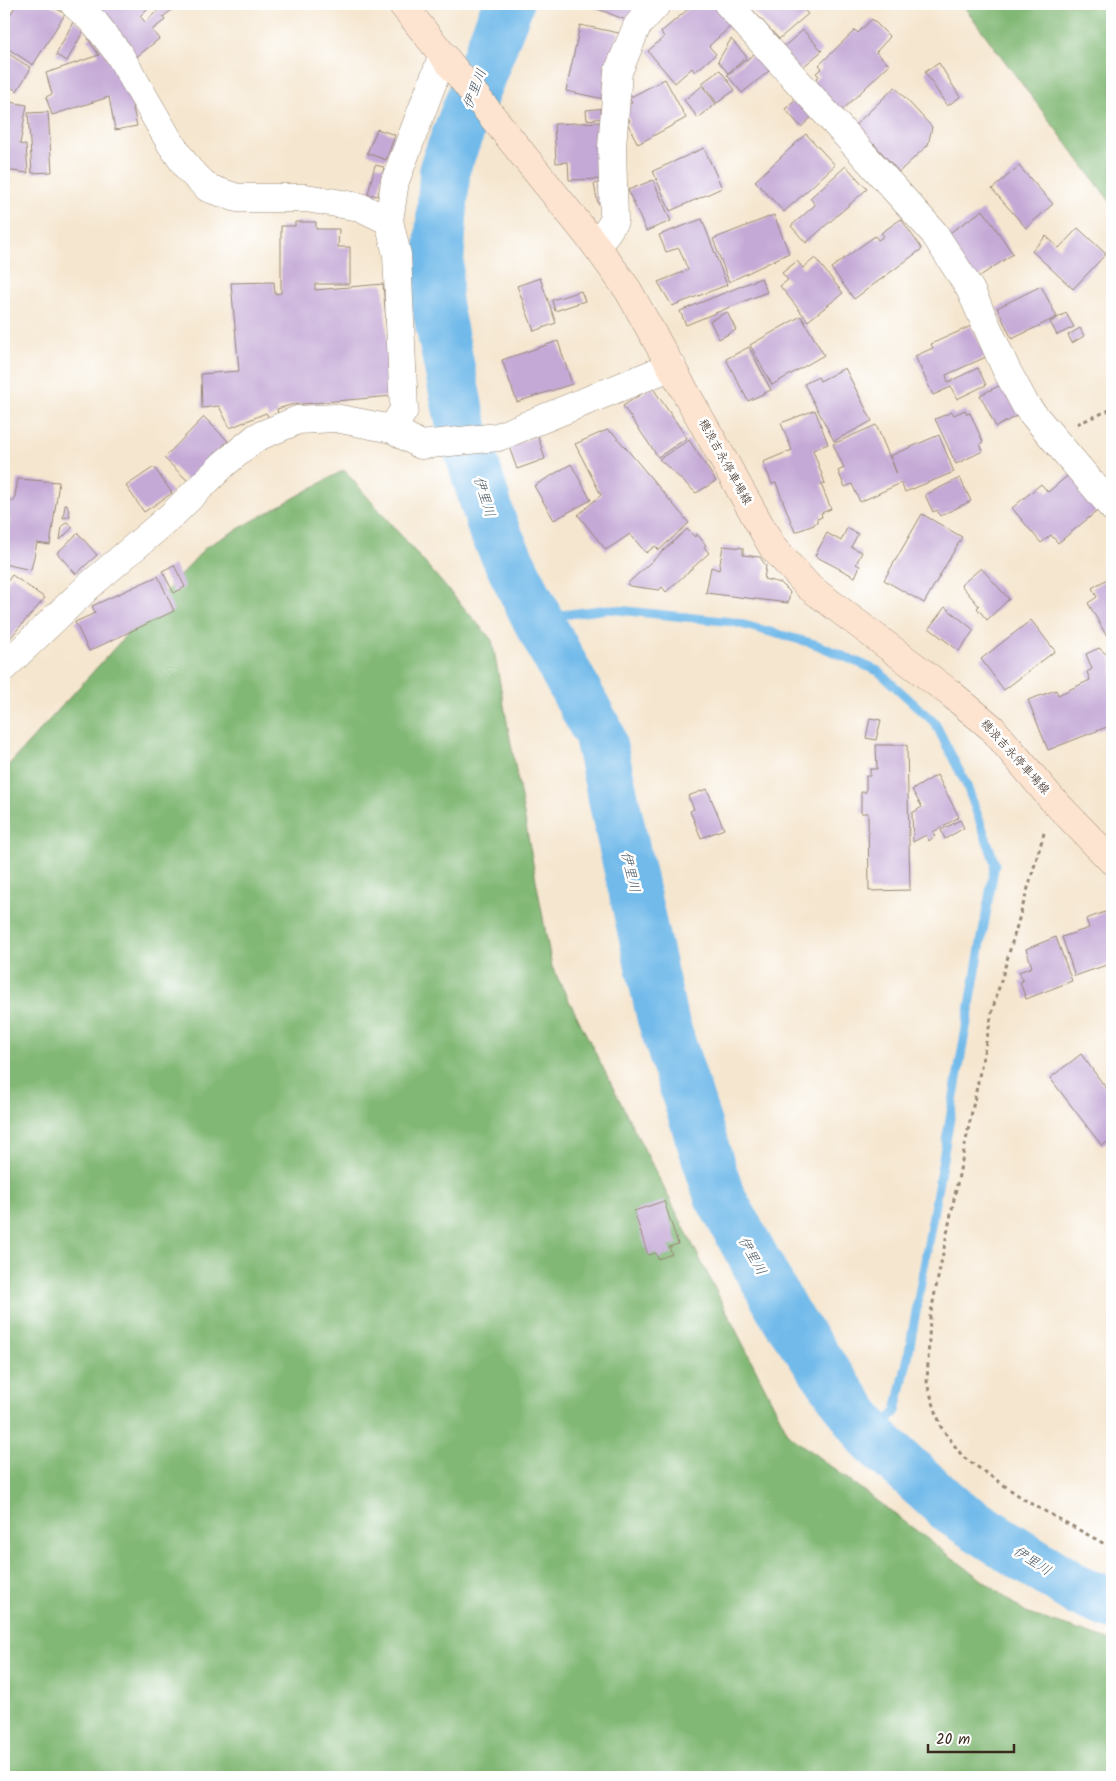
<svg xmlns="http://www.w3.org/2000/svg" width="1116" height="1781" font-family="Kalam,'Klee One',sans-serif">
	<style>
		.forest { fill: #81b875; stroke: #5e714a }
		.lines { fill: none; stroke-linecap: round; stroke-linejoin: round }
		.stream { stroke: #71baea; stroke-width: 9 }
		.river { stroke: #71baea; stroke-width: 51 }
		.building { fill: #c4a9d6 }
		.minor-casing { stroke: #988876; stroke-width: 29 }
		.secondary-casing { stroke: #988876; stroke-width: 29 }
		.path { stroke: #988876; stroke-width: 3; stroke-dasharray: 4 4; stroke-linecap: butt }
		.minor { stroke: #fff; stroke-width: 28 }
		.secondary { stroke: #fde4d0; stroke-width: 28 }
		.labels { text-anchor: middle; dominant-baseline: central; stroke-width: 5; stroke-linejoin: round; paint-order: stroke }
		.street-label { font-size: 12px; fill: #3b2a1e; stroke: #fff }
		.water-label { font-size: 14px; font-style: italic; fill: #4e5c65; stroke: #fff }
	</style>
	<rect width="100%" height="100%" fill="#fff"/>
	<filter id="ink" filterUnits="userSpaceOnUse"><feTurbulence type="fractalNoise" baseFrequency=".02" numOctaves="2"/><feDisplacementMap in="SourceGraphic" scale="10" xChannelSelector="R" yChannelSelector="G"/><feConvolveMatrix kernelMatrix="1 2 1 2 8 2 1 2 1" color-interpolation-filters="sRGB"/></filter>
	<filter id="wash" filterUnits="userSpaceOnUse"><feTurbulence type="fractalNoise" baseFrequency=".0096" numOctaves="4" result="noise"/><feDisplacementMap in="SourceGraphic" scale="20" xChannelSelector="R" yChannelSelector="G"/><feGaussianBlur stdDeviation="1.12" result="paint"/><feColorMatrix in="noise" values="0 0 0 0 0 0 0 0 0 0 0 0 0 0 0 0 0 1.4 0 .05"/><feComposite in="paint" operator="in"/></filter>
	<g filter="url(#wash)">
		<rect width="100%" height="100%" fill="#f5e6cf"/>
		<path class="forest" d="M962 4H1112V204Z
			M344 470 492 640 552 967 789 1435 1026 1613 1112 1641V1777H4V770L206 547Z"/>
		<g class="lines">
			<path class="stream" d="M537 618 608 609 733 622 815 644 878 671 935 723 967 786 995 863 908 1357 896 1411 873 1439"/>
			<path class="river" d="M508 4 445 167 436 302 460 419 493 528 537 618 599 734 662 1017 719 1195 785 1315 873 1439 953 1511 1080 1592 1112 1604"/>
		</g>
		<g id="blocks">
			<path class="building" d="M17 4H49L65 14 33 65 4 46V24Z
				M104 4H152L140 16 145 22 165 4H168L173 9 163 17 165 20 152 30 159 39 134 59 95 10Z
				M585 4H639L626 20Z
				M694 4H714L732 25 709 46 716 54 695 72 692 68 675 83 648 51 664 37 661 32Z
				M747 4H799L808 14 779 39Z
				M872 19 890 37 876 52 889 65 838 114 809 86 819 76 816 73 822 68 819 65 855 30 858 33Z
				M74 20 85 28 67 61 56 55Z
				M580 25 619 33 604 99 566 91Z
				M803 30 822 51 798 71 779 51Z
				M93 36 129 90 137 126 115 130 109 97 52 115 46 97 52 94 46 73 99 55 88 39Z
				M731 39 747 57 728 73 718 61Z
				M4 51 31 68 17 91 4 83Z
				M755 53 769 71 742 93 727 75Z
				M939 63 960 97 947 106 925 72Z
				M720 70 735 90 717 103 702 83Z
				M665 79 686 118 638 144 627 123 630 121 626 113 625 106 632 103 629 98Z
				M702 86 716 104 698 118 684 100Z
				M895 87 932 127 928 145 899 172 874 144 867 150 850 130Z
				M798 97 814 115 801 127 785 109Z
				M4 101 27 105 20 144 26 145 28 173 4 170Z
				M605 108 606 118 587 120 586 110Z
				M48 112 52 172 32 173 28 113Z
				M601 122 604 179 569 180 568 162 556 163 554 124Z
				M377 129 395 135 386 160 367 153Z
				M806 134 835 165 784 212 755 181Z
				M704 148 722 188 670 211 653 171Z
				M375 165 384 167 378 196 368 194Z
				M846 166 867 189 806 243 791 226 815 205 810 198Z
				M1019 166 1053 204 1026 228 992 189Z
				M653 180 671 221 646 231 628 190Z
				M607 181 611 202 598 204 594 184Z
				M983 210 1013 254 974 280 945 236Z
				M774 215 789 253 729 282 713 239Z
				M702 219 727 285 672 306 658 282 688 270 679 248 666 252 659 235Z
				M901 219 922 249 854 299 831 268 875 236 878 240 884 236 881 233Z
				M295 222H316V229H339L338 247H350V284H315V290L383 284 392 396 291 405 277 409 278 414 269 418 266 413 230 428 219 406 202 408 201 374 239 371 231 283 274 282 275 294 281 293V226H295Z
				M1078 228 1106 254 1073 289 1032 251 1046 236 1059 248Z
				M815 258 843 293 808 321 780 286 788 280 782 273 797 261 803 268Z
				M540 278 556 323 534 331 517 286Z
				M761 278 767 292 686 325 680 311Z
				M1041 286 1057 317 1012 339 997 308Z
				M581 291 585 301 555 311 552 300Z
				M727 312 736 330 719 339 710 321Z
				M1066 313 1074 327 1057 335 1050 322Z
				M801 316 824 355 772 385 750 345Z
				M971 326 986 357 946 375 948 382 978 368 986 385 957 399 951 387 933 395 915 356 933 348 931 344Z
				M1080 328 1084 336 1072 343 1068 335Z
				M558 341 572 384 517 402 502 360Z
				M749 347 771 390 748 401 726 359Z
				M845 368 872 421 834 441 804 384 818 377 820 381Z
				M1005 383 1020 414 996 427 980 395Z
				M652 387 687 438 658 457 623 406Z
				M815 410 828 444 813 450 825 483 821 484 831 509 821 513 822 517 817 519V522L814 524V525L795 532 776 483 772 484 763 462 792 450 781 423Z
				M965 410 967 414 970 413 983 442 980 444 983 451 956 464 935 419 952 412 954 415Z
				M204 417 228 441 188 481 164 458Z
				M876 425 897 474 890 456 939 435 954 472 905 492 901 483 860 502 852 484 845 487 838 471 844 468 833 444Z
				M607 430 614 434 689 523 659 550 655 546 646 553 630 534 606 550 578 515 601 495 575 444Z
				M538 436 545 459 517 469 509 447Z
				M689 440 716 481 696 493 659 459Z
				M571 464 591 500 554 520 534 486Z
				M154 467 172 493 144 512 126 486Z
				M1071 473 1101 508 1058 543 1051 535 1041 543 1012 508 1041 484 1048 492Z
				M960 478 971 501 940 516 937 510 933 512 925 495Z
				M18 479 59 482 50 545 37 543 31 570 4 564V536L7 537 10 519 4 518 8 500 14 501Z
				M67 504 70 516 63 518 65 505Z
				M922 514 962 537 924 603 884 580Z
				M67 522 73 527 60 540 62 526Z
				M847 528 858 534 851 547 862 552 856 564 860 566 855 577 815 556 827 533 841 541Z
				M687 529 695 537 697 534 706 545 704 547 709 553 666 592 662 587 659 590 630 586 627 584Z
				M78 533 97 555 76 574 57 553Z
				M723 546 743 548V555L760 557 766 566 764 579 781 583 790 592 788 603 706 593 711 567 719 570Z
				M174 565 185 587 174 593 162 571Z
				M981 568 1009 599 987 620 977 608 979 606 961 585Z
				M12 575 45 598 4 645V586Z
				M158 576 174 611 89 651 75 622 95 613 92 606Z
				M1112 576V632L1106 635 1088 603 1097 597 1092 588Z
				M945 607 974 630 959 651 929 628Z
				M1031 620 1055 651 1004 690 981 659Z
				M1099 648 1112 659V725L1048 750 1028 700 1056 690 1058 695 1090 680 1087 672 1092 669 1086 654Z
				M870 718 881 720 876 740 866 738Z
				M876 745H907L910 890 869 891 868 813H861V792H866V776H870V769H877Z
				M937 775 959 817 933 832 935 836 929 841 926 835 913 842 912 813 922 807 912 790Z
				M707 789 724 829 701 838 690 811 694 809 688 796Z
				M960 820 964 828 945 839 941 830Z
				M1105 912 1108 920 1112 918V963L1075 976 1062 937 1089 928 1086 919Z
				M1056 937 1072 981 1026 999 1020 982 1023 981 1019 972 1032 967 1026 949Z
				M1081 1054 1112 1096V1138L1102 1146 1050 1078Z
				M664 1201 678 1244 669 1247 672 1254 658 1259 656 1253 648 1255 634 1211Z"/>
		</g>
	</g>
	<g filter="url(#ink)">
		<use href="#blocks" fill-opacity="0" stroke="#988876" stroke-width="1"/>
		<g class="lines">
			<defs>
				<path id="minor" d="M74 4 95 23 119 54 171 144 189 170 208 188 237 198H306L360 207 389 221 395 181 443 55
					M728 4 934 233 970 289 1006 369 1026 406 1112 507
					M389 221 397 255 404 410 392 429
					M597 247 614 221 612 147 618 72 637 26 657 4
					M4 667 90 585 171 516 225 463 257 437 298 420 335 418 392 429 421 445 498 437 672 366"/>
				<path id="secondary" d="M402 4 597 247 628 290 773 548 809 587 950 693 992 728 1051 798 1112 861"/>
			</defs>
			<use href="#minor" class="minor-casing"/>
			<use href="#secondary" class="secondary-casing"/>
			<path class="path" d="M1077 424 1112 409
				M1044 833 993 1008 930 1317 927 1384 941 1427 963 1457 1028 1502 1112 1548"/>
			<use href="#minor" class="minor"/>
			<use href="#secondary" class="secondary"/>
		</g>
	</g>
	<g class="labels">
		<g class="street-label">
			<text transform="translate(725 462) rotate(61)">穂浪吉永停車場線</text>
			<text transform="translate(1015 757) rotate(48)">穂浪吉永停車場線</text>
		</g>
		<g class="water-label">
			<text transform="translate(475 89) rotate(-69)">伊里川</text>
			<text transform="translate(484 497) rotate(73)">伊里川</text>
			<text transform="translate(630 872) rotate(77)">伊里川</text>
			<text transform="translate(752 1256) rotate(61)">伊里川</text>
			<text transform="translate(1032 1561) rotate(33)">伊里川</text>
		</g>
	</g>
	<rect width="1116" height="1781" fill="none" stroke="#fff" stroke-width="20"/>
	<path d="M928 1744v8h86v-8" fill="none" stroke="#3b2a1e" stroke-width="2.5"/>
	<text x="936" y="1744" font-size="15" fill="#3b2a1e" stroke="#ffffff" stroke-width="4" paint-order="stroke">20 m</text>
</svg>
